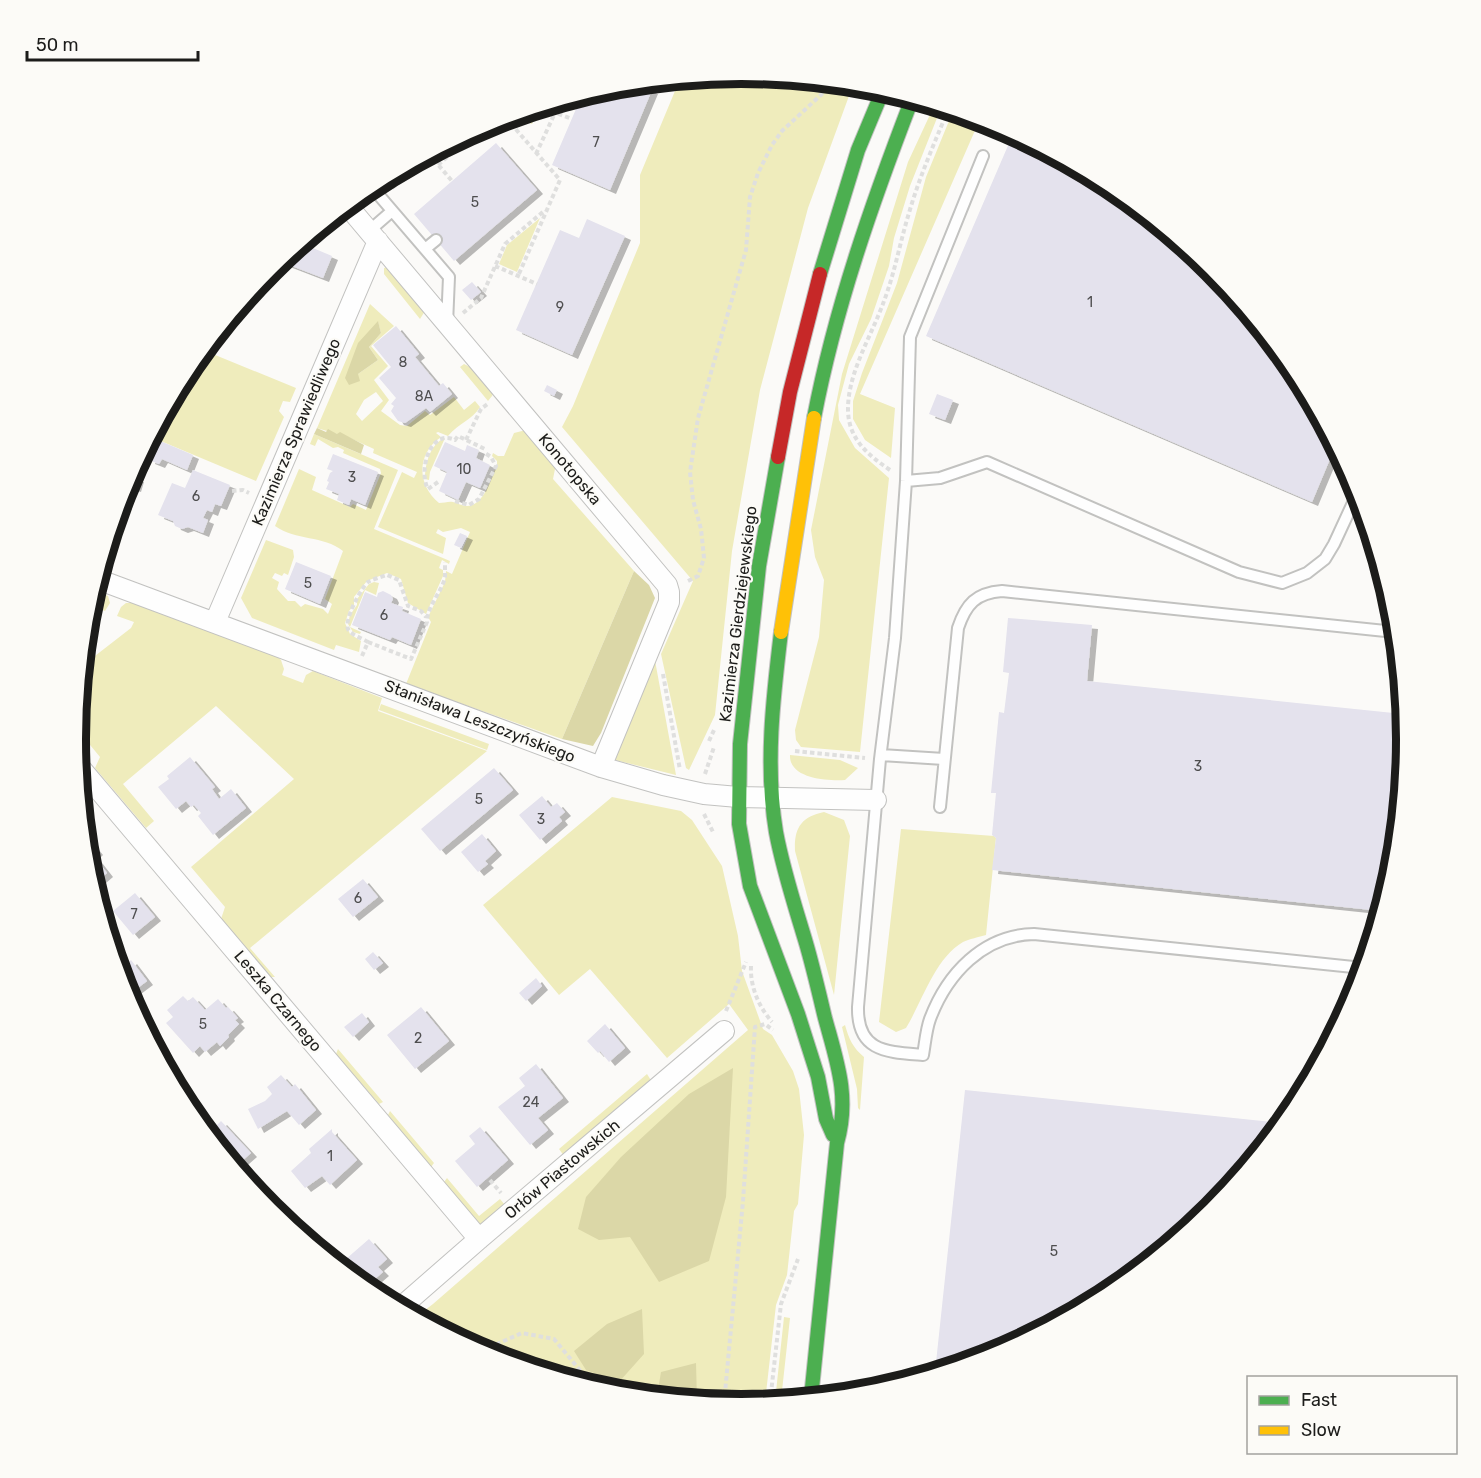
<svg xmlns="http://www.w3.org/2000/svg" width="1481" height="1478" font-family="Rubik,sans-serif">
	<style>
		.green { fill: #efecbc; fill-rule: evenodd }
		.forest { fill: #dbd7a7 }
		.building { fill: #e4e2ed; filter: url(#shadow) }
		.lines { fill: none; stroke-linecap: round; stroke-linejoin: round }
		.lane-casing { stroke: #c2c2c0; stroke-width: 14 }
		.street-casing { stroke: #c2c2c0; stroke-width: 22 }
		.fast-casing { stroke: #c2c2c0; stroke-width: 16 }
		.slow-casing { stroke: #c2c2c0; stroke-width: 16 }
		.jam-casing { stroke: #c2c2c0; stroke-width: 16 }
		.path { stroke: #dfdfde; stroke-width: 4; stroke-dasharray: 4.5 3; stroke-linecap: butt }
		.lane { stroke: #fefefe; stroke-width: 10 }
		.street { stroke: #fefefe; stroke-width: 20 }
		.fast { stroke: #4caf50; stroke-width: 14 }
		.slow { stroke: #ffc107; stroke-width: 14 }
		.jam { stroke: #c62828; stroke-width: 14 }
		.labels { text-anchor: middle; dominant-baseline: central; stroke-width: 4.5; stroke-linejoin: round; paint-order: stroke }
		.number-label { font-size: 14px; fill: #4e4e4f }
		.street-label { font-size: 16px; fill: #1c1c1a; stroke: #fcfbf7 }
		.rim { fill: none; stroke: #1c1c1a; stroke-width: 8 }
	</style>
	<defs>
		<filter id="shadow"><feDropShadow dx="6" dy="4" stdDeviation="0" flood-color="#0004"/></filter>
	</defs>
	<rect width="100%" height="100%" fill="#fbfaf8"/>
	<path class="green" d="M741 74 853 85 808 208 760 390 732 551 715 715 689 770 686 768 661 654 693 581 562 427 573 406 640 243V175L680 79Z
		M547 106 553 108 550 114 538 109 532 124 512 116Z
		M934 106 941 108 910 186 894 238 889 266 871 319 849 364 838 405 839 420 855 448 889 478 860 752 801 747 796 740 795 730 819 637 824 580 815 557 811 530 842 374 908 162Z
		M953 111 980 119 860 394 895 408 891 458 865 440 853 419V401L862 373 897 283 926 177Z
		M540 218 517 272 499 264 507 245Z
		M387 267 425 311 420 319 384 274V268Z
		M370 304 394 326 371 346 388 366 374 380 389 400 381 411 400 425 407 426 425 411 430 415 454 397 464 410 475 401 480 407C472 420 459 423 448 436L438 432 436 433 441 437C416 454 417 485 439 503 444 503 449 501 453 502 458 503 462 506 467 506 484 506 491 478 497 465V461L492 456 493 453 498 456H504L514 433 526 430 556 464 553 479 634 571 562 739 406 684 431 622 428 617 445 582 446 571 452 574 470 532 461 528 443 532 438 529 436 533 446 538 443 554 378 527 402 472 414 478 417 472 373 453 374 449 350 438 317 428ZM378 322 381 333 369 347 378 360 358 374ZM376 392 383 401 362 421 356 414 364 400Z
		M203 350 296 388 290 402 283 401 279 411 284 417 256 481 151 437 187 369Z
		M464 364 474 369 494 391 492 396 488 401 460 367Z
		M314 434 398 470 374 529 450 561 449 564 442 560 439 568 443 570V576L426 614 408 603 401 579 387 573 367 581 354 597V605L349 611 345 623 350 634 361 641 359 652 336 645 334 650 252 618 241 598 266 540 293 550 294 557 288 575 284 573 282 576 275 573 272 578 279 582 277 589 288 601H295L301 607 305 604 323 609 328 614 332 604 325 599 343 551C323 535 296 541 275 526L299 469 316 477 312 490 350 507 353 504 366 510 381 473 380 469 343 453 344 450 338 447 333 448 318 439 315 446 310 444Z
		M445 438 430 472 429 480 425 479C425 464 430 444 445 438Z
		M374 582 379 583 376 595 365 590 350 627 361 632 360 634 353 632 348 624 350 615 357 605V599L369 584Z
		M94 589 108 596 110 603 105 611 89 605Z
		M126 603H134L278 657 281 660 284 669 282 675 303 683 306 675 313 671 382 698 378 711 487 751 250 948 275 977H271L221 919 225 907 191 867 294 779 216 706 123 784 154 821 146 828 95 768 100 757 86 740 81 745H76L82 666 131 628 134 622 117 616 121 607Z
		M654 655 676 775 615 760Z
		M381 704 489 744 487 750 379 710Z
		M790 755 840 760 858 768 845 780C828 781 789 779 790 755Z
		M612 797 681 811 692 820 722 866 738 936 742 971 763 1029 772 1035 793 1071 799 1089 804 1135 798 1204 794 1211 787 1275 776 1305 765 1402 740 1404 610 1392 486 1354 416 1317 433 1304 748 1030 729 1004 667 1058 590 969 559 995 483 905Z
		M824 812 844 820 850 836 834 995 795 851C794 828 801 817 824 812Z
		M901 829 994 836 996 838 986 935C979 937 969 939 963 942 935 958 922 1002 906 1028L896 1032 879 1022Z
		M845 1025C849 1039 853 1048 864 1057L860 1110 858 1108 857 1089 842 1027Z
		M338 1049 383 1102 379 1104 336 1054Z
		M647 1074 652 1082 564 1156 559 1149Z
		M390 1111 434 1163 431 1167 388 1115Z
		M447 1178 479 1216 500 1199 505 1205 481 1226 444 1182Z
		M784 1317 790 1318 781 1400 775 1401Z"/>
	<path class="forest" d="M378 321 381 333 369 347 378 360 358 374 360 381 349 385 345 378 358 343Z
		M317 428 326 432 328 429 337 434 340 432 364 445 361 454 314 434Z
		M634 571 649 585 655 598 601 733 593 746 562 739Z
		M733 1068 726 1197 709 1261 659 1282 630 1237 599 1240 578 1229 586 1197 621 1157 689 1094Z
		M642 1309 644 1354 619 1382 586 1370 574 1351 607 1324Z
		M696 1363 697 1400 657 1396 661 1372Z"/>
	<path class="building" d="M638 84 652 90 610 190 552 165 582 95 611 86Z
		M1013 134 1111 186 1211 269 1294 370 1335 447 1312 502 926 336Z
		M496 143 537 190 454 261 414 214Z
		M587 219 625 236 572 355 516 330 560 230 579 238Z
		M301 243 332 256 323 278 284 263 287 254Z
		M472 282 481 292 471 300 462 290Z
		M396 326 419 354 415 357 439 386 443 383 452 394 430 412 426 408 405 423 398 421 391 411 394 406 391 404 396 398 379 378 391 367 373 345Z
		M547 385 557 390 554 396 544 391Z
		M937 394 953 400 945 420 929 414Z
		M151 437 193 455 187 470 162 459 159 464 149 460 151 455 143 451Z
		M445 442 465 451 467 445 479 450 476 458 490 465 480 488 466 482 458 500 439 491 447 472 434 466Z
		M333 454 378 472 365 505 351 499 349 505 337 500 339 494 326 489 329 482 327 481 330 473 333 471 327 469Z
		M138 462 140 463 135 478H138L135 488 131 487 127 500 121 498 126 484Z
		M193 470 230 485 221 506 215 504 212 512 207 510 203 518 208 520 203 533 188 527 182 529 175 526 173 521 158 515 172 483 185 488Z
		M460 533 467 536 461 548 454 545Z
		M296 562 331 576 320 604 285 589Z
		M383 591 391 595 393 599 391 603 403 607 402 611 421 619 411 645 392 637 390 640 352 625 365 592 377 597 378 593Z
		M1008 618 1092 625 1087 681 1403 714 1406 739 1393 869 1381 911 992 870 996 838 992 835 996 793H991L999 712 1004 713 1009 673 1003 672Z
		M190 757 215 787 212 789 219 799 231 789 246 808 213 835 198 816 201 813 194 805 191 807 186 801 176 809 158 787 169 779 167 776Z
		M494 768 513 790 440 851 421 829Z
		M542 796 551 807 557 803 565 812 559 817 562 821 540 840 519 815Z
		M482 834 496 851 485 861 488 864 478 872 461 852Z
		M85 836 97 851 93 855 107 873 93 885 88 868Z
		M363 879 378 897 353 917 338 899Z
		M135 893 155 917 133 935 113 911Z
		M373 952 383 963 374 970 365 959Z
		M124 959 127 964 131 960 147 981 127 996 117 964Z
		M536 978 542 986 526 1001 519 993Z
		M183 996 188 1001 193 997 205 1010 218 999 226 1008 228 1007 238 1018 235 1020 239 1024 228 1035 229 1037 220 1046 217 1042 205 1052 200 1046 193 1053 166 1023 173 1017 167 1010Z
		M421 1007 449 1041 415 1069 387 1035Z
		M362 1013 369 1022 353 1037 344 1027Z
		M605 1024 625 1048 609 1062 600 1051 598 1053 587 1041Z
		M536 1064 563 1098 538 1118 548 1130 530 1145 498 1107 525 1086 519 1078Z
		M281 1075 292 1087 295 1084 316 1110 299 1125 287 1111 258 1129 248 1109 265 1101 272 1094 267 1087Z
		M965 1090 1282 1123 1211 1210 1110 1293 995 1354 935 1372Z
		M221 1121 251 1153 235 1167 208 1134Z
		M480 1127 508 1160 477 1187 455 1161 475 1144 469 1136Z
		M332 1129V1132L357 1160 330 1185 322 1176 305 1188 291 1171 311 1153 309 1149Z
		M369 1239 387 1259 378 1267 383 1272 369 1284 346 1259Z"/>
	<g class="lines">
		<defs>
			<path id="lane" d="M983 156 910 337 906 481 895 638 880 759 858 1007C857 1052 887 1052 923 1055 925 1044 926 1030 930 1019 947 974 983 935 1034 934L1363 968
				M371 186 449 277 447 324
				M369 231 392 211
				M425 249 436 240
				M906 481 940 478 987 462 1239 572 1282 583 1307 573 1325 559 1334 544 1358 492
				M881 755 944 759
				M940 807 958 628C966 604 976 593 1002 591L1395 632"/>
			<path id="street" d="M347 205 667 585 669 592V602L601 767
				M97 579 601 767 663 785 704 794 738 797 876 800
				M215 622 378 241
				M77 764 479 1239
				M400 1308 479 1239 724 1031"/>
			<path id="fast" d="M820 274 858 150 883 90
				M814 418C835 308 872 203 912 99
				M778 457 759 566 740 744 739 824 750 886 798 1014 818 1077 826 1119 833 1135
				M781 632C773 698 765 766 776 832 783 870 795 906 806 943 813 967 819 993 825 1018 837 1062 850 1097 837 1143L811 1398"/>
			<path id="slow" d="M781 632 814 418"/>
			<path id="jam" d="M778 457 790 392 820 274"/>
		</defs>
		<use href="#lane" class="lane-casing"/>
		<use href="#street" class="street-casing"/>
		<use href="#fast" class="fast-casing"/>
		<use href="#slow" class="slow-casing"/>
		<use href="#jam" class="jam-casing"/>
		<path class="path" d="M551 111 572 119
			M506 118 560 180 518 276
			M429 154 452 181
			M536 154 560 102
			M438 165 484 125
			M392 188 397 184 390 177 396 172
			M495 266 537 284
			M463 313 481 298 505 244 544 211
			M466 440 481 409 489 403
			M890 470C868 455 848 439 848 409 848 372 872 335 884 301 895 272 900 242 909 213 919 178 934 144 948 110
			M438 482 428 489C418 471 430 428 455 440L458 436 487 450
			M232 491 243 490 249 493
			M455 501 469 505 479 499 496 466 491 457 485 453
			M117 514 127 517
			M688 581 698 576 704 558 701 529 693 500 690 472 698 418 746 250 750 197 758 173 772 145 782 131 823 93 830 82
			M368 642 411 659 427 622C427 606 442 592 445 577 445 572 445 566 445 562
			M362 656 368 642C362 638 351 635 348 629 344 620 361 588 368 582 373 579 381 577 387 575L399 580 408 606 421 611 426 617
			M663 674 680 770
			M709 741 714 730
			M795 751 865 758
			M705 774 714 747
			M704 814 714 834
			M751 966C750 987 759 1007 772 1022
			M726 1011 746 962
			M490 1180 501 1193
			M467 1344 490 1347 522 1333 554 1339 583 1374 616 1389 618 1392
			M770 1402 781 1304 798 1259
			M724 1403 743 1201 755 1027 765 1024 773 1030"/>
		<use href="#lane" class="lane"/>
		<use href="#street" class="street"/>
		<use href="#fast" class="fast"/>
		<use href="#slow" class="slow"/>
		<use href="#jam" class="jam"/>
	</g>
	<g class="labels">
		<g class="number-label">
			<text x="596" y="142">7</text>
			<text x="475" y="202">5</text>
			<text x="1090" y="302">1</text>
			<text x="560" y="307">9</text>
			<text x="403" y="362">8</text>
			<text x="424" y="396">8A</text>
			<text x="464" y="469">10</text>
			<text x="352" y="477">3</text>
			<text x="196" y="496">6</text>
			<text x="308" y="583">5</text>
			<text x="384" y="615">6</text>
			<text x="1198" y="766">3</text>
			<text x="479" y="799">5</text>
			<text x="541" y="819">3</text>
			<text x="358" y="898">6</text>
			<text x="134" y="914">7</text>
			<text x="203" y="1024">5</text>
			<text x="418" y="1038">2</text>
			<text x="531" y="1102">24</text>
			<text x="330" y="1156">1</text>
			<text x="1054" y="1251">5</text>
		</g>
		<g class="street-label">
			<text transform="translate(296 432) rotate(-67)">Kazimierza Sprawiedliwego</text>
			<text transform="translate(570 469) rotate(50)">Konotopska</text>
			<text transform="translate(738 614) rotate(-83)">Kazimierza Gierdziejewskiego</text>
			<text transform="translate(480 721) rotate(21)">Stanisława Leszczyńskiego</text>
			<text transform="translate(278 1001) rotate(50)">Leszka Czarnego</text>
			<text transform="translate(562 1169) rotate(-40)">Orłów Piastowskich</text>
		</g>
	</g>
	<path d="M0 0H1481V1478H0ZM86 739a655 655 0 1 1 1310 0a655 655 0 1 1-1310 0Z" fill="#fcfbf7" fill-rule="evenodd"/>
	<path class="rim" d="M86 739a655 655 0 1 1 1310 0a655 655 0 1 1-1310 0Z"/>
	<rect x="1247" y="1376" width="210" height="78" fill="#fcfbf7" stroke="#a2a29f" stroke-width="1.5"/>
	<rect x="1259" y="1396" width="30" height="9" fill="#4caf50" stroke="#a2a29f" stroke-width="1.5"/>
	<text x="1301" y="1406" font-size="18" fill="#1c1c1a">Fast</text>
	<rect x="1259" y="1426" width="30" height="9" fill="#ffc107" stroke="#a2a29f" stroke-width="1.5"/>
	<text x="1301" y="1436" font-size="18" fill="#1c1c1a">Slow</text>
	<path d="M27 51v9h171v-9" fill="none" stroke="#1c1c1a" stroke-width="3"/>
	<text x="36" y="51" font-size="18" fill="#1c1c1a" stroke="#fcfbf7" stroke-width="4.5" paint-order="stroke">50 m</text>
</svg>
